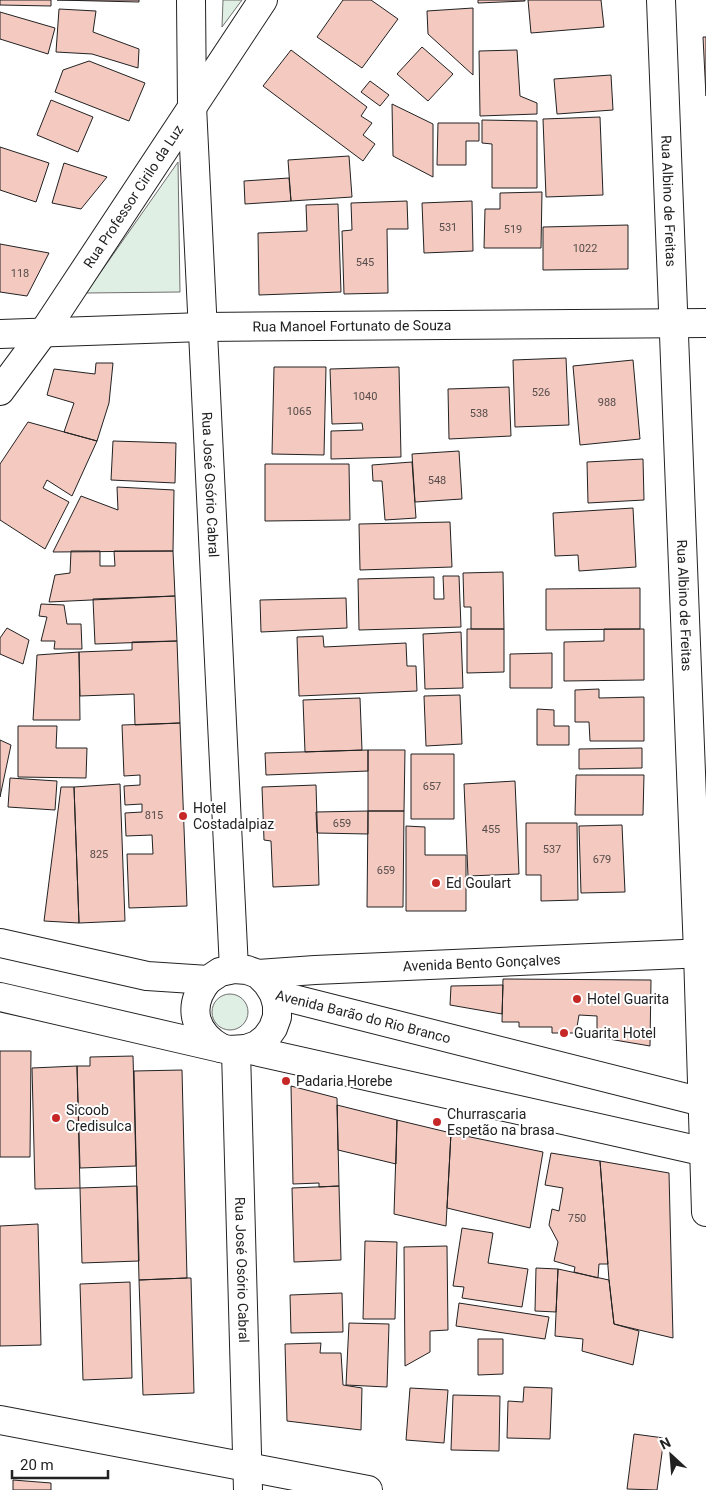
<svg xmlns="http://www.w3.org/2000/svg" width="706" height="1490" font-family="Roboto,sans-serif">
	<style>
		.green { fill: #e0efe3; stroke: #6f6f6f }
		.building { fill: #f3c9c0; stroke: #222 }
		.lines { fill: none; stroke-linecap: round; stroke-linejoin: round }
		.minor-casing { stroke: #222; stroke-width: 30 }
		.tertiary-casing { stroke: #222; stroke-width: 30 }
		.secondary-casing { stroke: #222; stroke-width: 30 }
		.minor { stroke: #fff; stroke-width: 28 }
		.tertiary { stroke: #fff; stroke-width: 28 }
		.secondary { stroke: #fff; stroke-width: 28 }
		.poi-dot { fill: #c62828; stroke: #fff; stroke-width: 2 }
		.labels { text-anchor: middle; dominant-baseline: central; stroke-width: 4; stroke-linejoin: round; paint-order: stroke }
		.number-label { font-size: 11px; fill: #564c4a }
		.street-label { font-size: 14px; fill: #222; stroke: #fff }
		.poi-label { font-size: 14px; fill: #222; stroke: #fff; text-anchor: start }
	</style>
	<rect width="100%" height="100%" fill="#fff"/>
	<path class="green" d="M223 0H242L222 27Z
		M178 162 180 292 86 293Z
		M212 1012a18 18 0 1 1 36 0a18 18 0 1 1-36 0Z"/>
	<path class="building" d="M0 0H51V6L0 5Z
		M57 0H139V2Z
		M343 0H371L398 19 362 68 317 37Z
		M478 0H525V1L478 3Z
		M528 0H601L604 27 531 33Z
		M473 8V75L428 34 427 11Z
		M59 9 96 11 93 32 139 49 138 68 92 54 56 52Z
		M0 12 55 28 48 54 0 39Z
		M703 37H706V96Z
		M422 47 453 74 428 101 397 74Z
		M291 50 367 107 361 116 372 123 363 135 375 144 363 161 263 86Z
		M517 50 520 96 537 103V114L480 116 479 51Z
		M89 61 145 83 129 121 55 92 63 70Z
		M611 75 613 110 557 114 554 79Z
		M370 81 389 95 380 106 361 92Z
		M51 100 93 117 78 152 37 135Z
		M392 104 433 124V177L393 156Z
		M600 117 603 195 546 197 543 119Z
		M482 120 537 121V188H492V144L482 143Z
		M438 123H479V141H466V165H437Z
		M0 147 49 163 36 202 0 190Z
		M349 156 352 197 291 201 288 160Z
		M64 163 107 177 81 209 52 203Z
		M289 178 291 201 245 204 244 181Z
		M542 192 541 248H484L485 209H500V193Z
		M407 201 408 229H387L388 293 344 294 342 231 352 230 351 203Z
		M472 201 473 251 424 253 422 203Z
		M338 204 341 292 259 295 258 233 307 231 306 205Z
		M628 225V269L543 270V227Z
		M0 244 49 253 27 296 0 292Z
		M566 358 569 425 515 427 513 360Z
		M633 360 640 439 580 445 573 366Z
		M96 363H113L109 403 97 441 64 432 74 403 47 395 54 369 95 374Z
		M274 367H326L324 455 272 454Z
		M399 367 401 457 331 459V431L363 430 362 423 332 424 330 369Z
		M509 387 511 436 449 439 448 389Z
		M28 422 97 441 72 496 47 480 43 488 69 502 45 549 0 520V464Z
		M113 441 176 443 175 483 111 480Z
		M459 451 462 499 415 502 412 454Z
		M643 459 644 500 588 503 587 462Z
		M412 462 416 518 385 520 382 481H373L372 465Z
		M265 464H349L350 520 265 521Z
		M117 487 174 490 173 551 53 552 81 496 118 510Z
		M633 508 636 567 579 571 578 555 555 556 553 513Z
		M450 522 452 567 360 570 359 524Z
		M71 551H100V566H115L114 551H173L175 596 49 602 55 575 70 573Z
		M503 572 504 629H471V607H464L463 573Z
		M443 576H459L461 627 359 630 358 579 434 577V599H444Z
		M640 588V629L546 630V589Z
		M175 596 177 641 95 644 93 599Z
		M346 598 347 628 261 632 260 600Z
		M41 604 64 605 67 624H81L82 649H54L55 641H41L47 617 39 616Z
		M7 628 29 640 23 664 0 654V638Z
		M467 629H504V672L467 673Z
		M604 629H644V680L564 681V642L604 641Z
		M461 632 463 688 425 689 423 634Z
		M323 636 324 647 406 643 407 666H416L417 691 299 696 297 637Z
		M177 641 180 723 135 725 134 694 80 696 79 652 132 650V642Z
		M79 652 80 720H33L37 655Z
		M552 653V688H510V654Z
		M599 689V698L644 697V741H590L589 722H575V690Z
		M460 695 462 744 426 746 424 696Z
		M360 698 362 750 305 752 303 700Z
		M537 709 554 710V726H569V745H537Z
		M180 723 187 906 129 908 127 854H153L152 835 126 836 125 813 142 812V804L125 805 124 786 140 785V775L124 776 122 725Z
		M18 726H57L56 748H87L86 778 18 777Z
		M0 740 11 745 0 797Z
		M642 748V768L579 769V749Z
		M368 750V771L266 775 265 753Z
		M368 750H405L404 811H368Z
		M411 754H454V819H411Z
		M576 775H644L643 815H575Z
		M10 778 57 781 55 810 8 807Z
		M515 781 519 874 468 876 464 784Z
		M120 784 125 921 79 923 74 787Z
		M316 785 319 885 273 887 271 841 264 840 262 787Z
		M61 787H74L79 923 44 921Z
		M368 811H404L403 907H367Z
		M368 811V834L317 833 316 812Z
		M526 823H577L578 900 541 901V875H526Z
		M622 825 625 892 581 893 579 826Z
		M406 826 425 827V855H466V911H406Z
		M503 979 651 980 650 1046 597 1037V1016L579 1015 576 1033H552V1027H519V1022H502Z
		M503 985 502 1014 450 1005 451 986Z
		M0 1051H31L30 1157H0Z
		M133 1056 136 1166 80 1168 77 1066H90V1057Z
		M77 1066 80 1188 35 1189 32 1068Z
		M182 1070 187 1278 139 1280 134 1071Z
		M291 1086 337 1098 339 1186 319 1187V1183L293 1184Z
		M337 1105 397 1120 396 1164 338 1150Z
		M397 1120 451 1133 446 1226 394 1214Z
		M451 1133 543 1152 530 1228 447 1208Z
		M551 1153 600 1161 608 1264H599L598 1278 574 1272 575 1267 554 1261 558 1242 549 1225 552 1209 559 1211 563 1188 545 1185Z
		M600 1161 669 1173 673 1338 614 1324 609 1280Z
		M137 1186 139 1261 82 1263 80 1188Z
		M339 1186 341 1260 294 1262 292 1188Z
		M38 1224 41 1345 0 1346V1226Z
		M462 1228 493 1233 488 1263 528 1269 522 1307 462 1298 464 1287 453 1286Z
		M365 1241 397 1242 395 1319H363Z
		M447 1246 448 1330 430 1331V1352L405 1366 404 1247Z
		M536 1268 558 1269 556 1312 535 1311Z
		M558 1269 609 1280 614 1324 639 1331 633 1365 582 1351 583 1339 555 1336Z
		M187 1278H191L194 1393 143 1395 139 1280Z
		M130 1282 132 1378 83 1380 80 1284Z
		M342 1293 343 1332 291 1333 290 1295Z
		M459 1303 549 1317 545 1339 456 1326Z
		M349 1323 389 1324 387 1387 346 1385Z
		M478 1339H503V1374L478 1375Z
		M321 1343 320 1353H341L343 1385 362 1388 361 1430 287 1421 285 1344Z
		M524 1387 552 1388 550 1439 507 1438 508 1401 523 1402Z
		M410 1388 448 1390 444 1443 406 1440Z
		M453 1395 500 1396 499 1451 451 1450Z
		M634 1434 664 1438 657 1490 627 1489Z
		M13 1480 51 1483V1490H13Z"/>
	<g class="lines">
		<defs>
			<g id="minor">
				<path id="s1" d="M191 0 192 106 234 969"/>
				<path id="s2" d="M661 0 698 953 706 1212"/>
				<path id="s3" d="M0 334 203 327 706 323"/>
				<path id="s4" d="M0 391 43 333 263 0"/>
				<path id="s5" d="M258 974 315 970 706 953"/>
				<path d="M0 1420 368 1490"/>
			</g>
			<g id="tertiary">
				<path id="s6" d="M236 1051 248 1490"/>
			</g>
			<g id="secondary">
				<path d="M0 943 147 976 208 980 220 972 234 969 247 970 258 974 267 983 274 994 277 1005V1017L273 1028 266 1038 257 1045 246 1049"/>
				<path d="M208 980C187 1005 193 1032 221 1048"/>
				<path id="s7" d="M274 994 706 1103"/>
				<path d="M0 997 229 1050 246 1049 706 1152"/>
			</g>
		</defs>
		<use href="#minor" class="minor-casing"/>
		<use href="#tertiary" class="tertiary-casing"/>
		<use href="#secondary" class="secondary-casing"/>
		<use href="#minor" class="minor"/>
		<use href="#tertiary" class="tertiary"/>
		<use href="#secondary" class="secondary"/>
	</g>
	<g class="poi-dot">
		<circle cx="183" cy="816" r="5"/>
		<circle cx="436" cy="883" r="5"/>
		<circle cx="577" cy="999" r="5"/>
		<circle cx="564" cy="1033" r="5"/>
		<circle cx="286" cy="1081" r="5"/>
		<circle cx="56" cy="1118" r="5"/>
		<circle cx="437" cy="1122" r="5"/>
	</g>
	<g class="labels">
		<g class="number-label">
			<text x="448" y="227">531</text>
			<text x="513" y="229">519</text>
			<text x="585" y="248">1022</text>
			<text x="365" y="262">545</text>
			<text x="20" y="273">118</text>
			<text x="541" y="392">526</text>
			<text x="365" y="396">1040</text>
			<text x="607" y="402">988</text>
			<text x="299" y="411">1065</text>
			<text x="479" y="413">538</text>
			<text x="437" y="480">548</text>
			<text x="432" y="786">657</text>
			<text x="154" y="815">815</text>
			<text x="342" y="823">659</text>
			<text x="491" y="829">455</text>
			<text x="552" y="849">537</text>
			<text x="99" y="854">825</text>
			<text x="602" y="859">679</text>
			<text x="386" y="870">659</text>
			<text x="577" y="1218">750</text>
		</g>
		<g class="street-label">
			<text stroke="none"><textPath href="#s4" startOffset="236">Rua Professor Cirilo da Luz</textPath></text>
			<text stroke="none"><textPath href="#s2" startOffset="201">Rua Albino de Freitas</textPath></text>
			<text stroke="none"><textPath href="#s3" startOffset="352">Rua Manoel Fortunato de Souza</textPath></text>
			<text stroke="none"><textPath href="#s1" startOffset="485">Rua José Osório Cabral</textPath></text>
			<text stroke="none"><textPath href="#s2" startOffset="606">Rua Albino de Freitas</textPath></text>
			<text stroke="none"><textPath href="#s5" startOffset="224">Avenida Bento Gonçalves</textPath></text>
			<text stroke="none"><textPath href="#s7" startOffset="92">Avenida Barão do Rio Branco</textPath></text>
			<text stroke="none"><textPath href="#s6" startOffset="219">Rua José Osório Cabral</textPath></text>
		</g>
		<g class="poi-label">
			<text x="193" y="808">Hotel<tspan x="193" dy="16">Costadalpiaz</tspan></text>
			<text x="446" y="883">Ed Goulart</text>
			<text x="587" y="999">Hotel Guarita</text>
			<text x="574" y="1033">Guarita Hotel</text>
			<text x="296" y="1081">Padaria Horebe</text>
			<text x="66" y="1110">Sicoob<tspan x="66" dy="16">Credisulca</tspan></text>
			<text x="447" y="1114">Churrascaria<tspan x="447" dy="16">Espetão na brasa</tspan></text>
		</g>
	</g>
	<g transform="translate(671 1455) rotate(334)" stroke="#ffffff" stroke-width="4" paint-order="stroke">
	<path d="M0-4L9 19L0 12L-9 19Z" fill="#222222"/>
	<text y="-8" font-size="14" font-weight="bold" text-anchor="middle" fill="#222222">N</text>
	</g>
	<path d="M12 1470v8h96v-8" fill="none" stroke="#222222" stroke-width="2.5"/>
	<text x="20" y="1470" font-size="15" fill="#222222" stroke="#ffffff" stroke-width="4" paint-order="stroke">20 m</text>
</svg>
